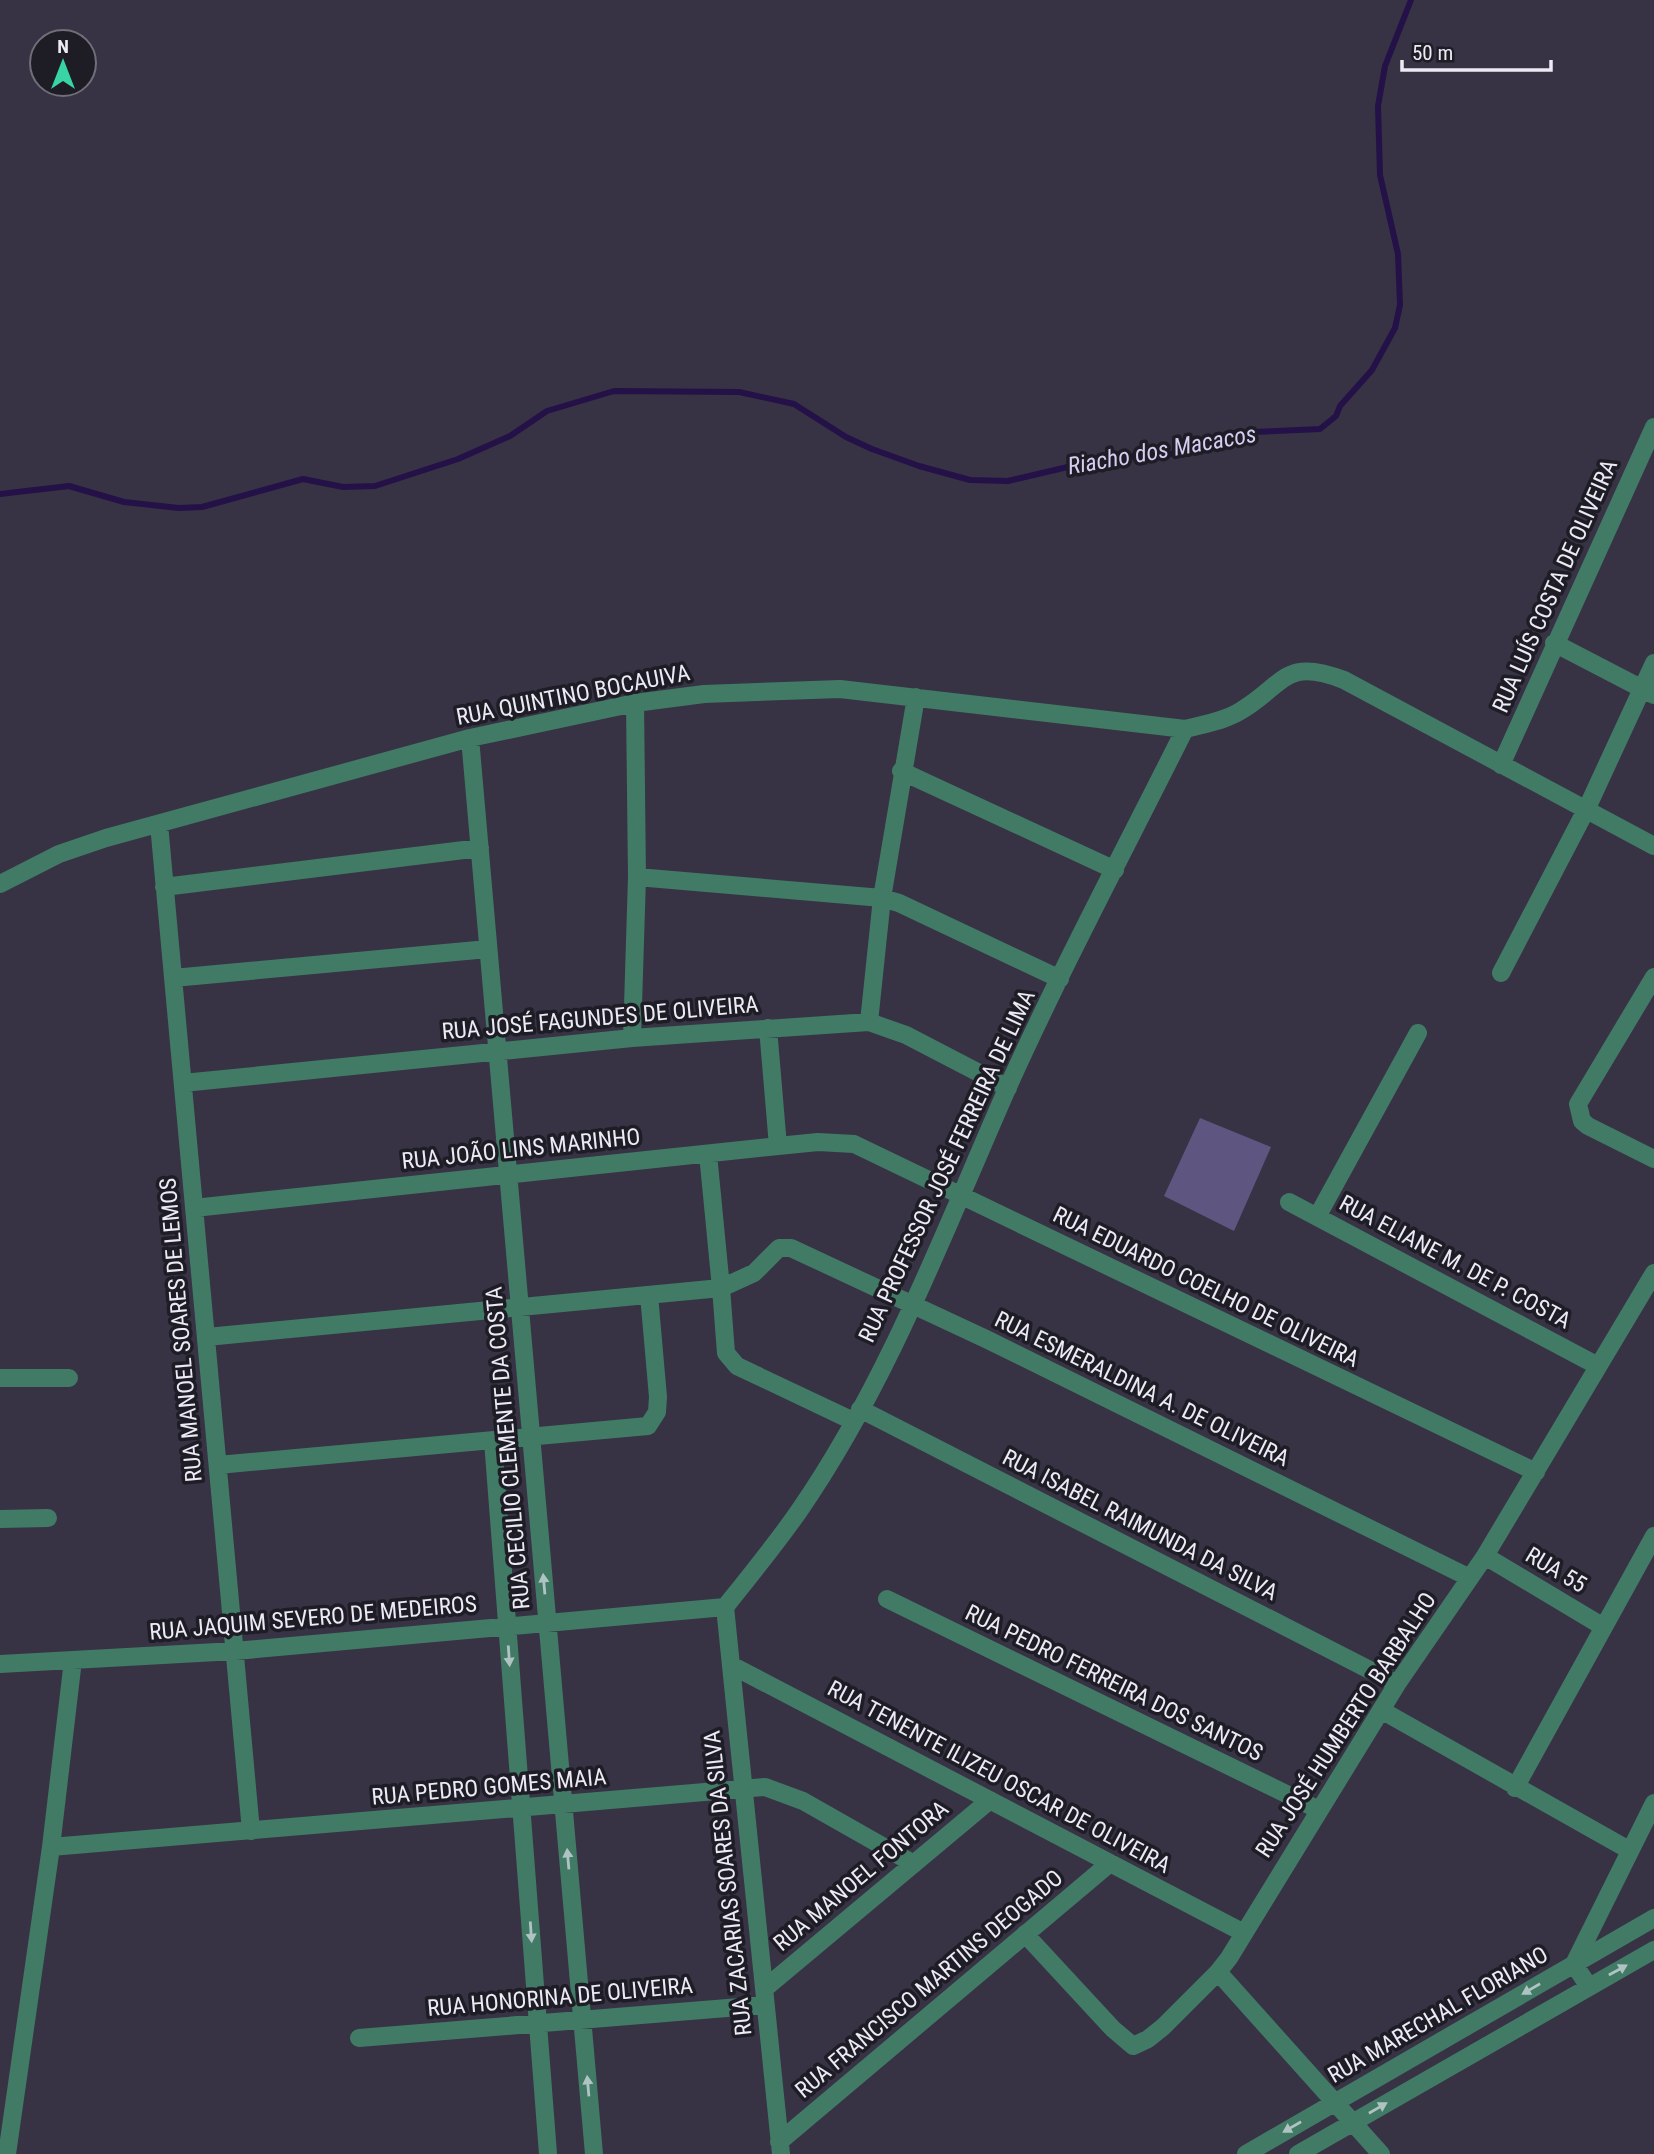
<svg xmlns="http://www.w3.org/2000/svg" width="1654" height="2154" font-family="'Roboto Condensed',sans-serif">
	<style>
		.green { fill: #5e5580 }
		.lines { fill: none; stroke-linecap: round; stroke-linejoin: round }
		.stream { stroke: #241148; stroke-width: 6 }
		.minor { stroke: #417b66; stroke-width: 18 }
		.oneway { fill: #b0c3c3 }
		.labels { text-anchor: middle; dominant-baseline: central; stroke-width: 7; stroke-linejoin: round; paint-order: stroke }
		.street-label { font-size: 23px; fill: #eceaf5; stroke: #1e1c24 }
		.water-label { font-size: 24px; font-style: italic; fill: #d5cef2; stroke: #1e1c24 }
	</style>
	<rect width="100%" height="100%" fill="#373345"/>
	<path class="green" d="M1200 1118 1271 1147 1234 1231 1164 1196Z"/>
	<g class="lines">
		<path class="stream" d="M0 494 69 486 124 502 179 508 202 507 303 479 343 487 375 486 458 459 510 436 547 411 614 391 739 392 794 404 846 437 872 449 919 466 970 480 1008 481 1106 458 1171 454 1231 433 1320 429 1336 416 1340 406 1372 370 1395 328 1400 305 1398 254 1380 175 1378 106 1385 66 1411 0"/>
		<path class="minor" d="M1554 643 1654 695
			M470 738 594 2154
			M1501 765 1654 427
			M901 771 1115 870
			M159 824 251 1831
			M637 877 882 898 899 903 1060 979
			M0 884 59 854 106 838 470 738 635 703 704 694 840 689 1185 729C1204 724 1225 721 1242 710 1285 684 1284 657 1344 680L1654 846
			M164 887 480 848
			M1501 973 1587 808 1654 663
			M1654 977 1578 1104 1582 1121 1588 1126 1654 1159
			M173 978 488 949
			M869 1022 882 898 916 697
			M768 1028 778 1146
			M632 1038 637 877 635 703
			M183 1083 632 1038 869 1022 906 1035 1008 1088
			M1289 1202 1598 1366
			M194 1208 778 1146 818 1142 854 1144 1536 1472
			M1317 1217 1418 1033
			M207 1337 721 1288 708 1154
			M0 1378H69
			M860 1409 1397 1684
			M853 1421 737 1366 726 1353 721 1288 754 1273 779 1248H791L986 1339 1470 1578
			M493 1441 548 2154
			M218 1465 648 1426 657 1412 658 1397 649 1295
			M0 1519 48 1518
			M1485 1556 1602 1626
			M887 1599 1319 1810
			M725 1607C750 1576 776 1544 799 1511 888 1382 944 1232 1007 1089 1062 967 1125 849 1185 729
			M725 1607 781 2154
			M0 1664 235 1651 725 1607
			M731 1665 1244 1933
			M1381 1710 1629 1850
			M1515 1788 1654 1536
			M51 1847 765 1787 803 1801 914 1864
			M1025 1934 1113 2029 1133 2046 1148 2039 1163 2027 1218 1972 1229 1958 1397 1684 1485 1556 1654 1273
			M1218 1972 1381 2154
			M1589 1987 1574 1964 1654 1803
			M764 1989 990 1800
			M359 2038 765 2005
			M779 2142 1110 1863
			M7 2154 51 1847 73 1660
			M1246 2154 1654 1918
			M1298 2154 1654 1950"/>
	</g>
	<defs><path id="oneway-solid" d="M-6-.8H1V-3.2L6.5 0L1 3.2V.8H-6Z" transform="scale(1.75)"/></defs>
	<g class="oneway">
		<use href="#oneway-solid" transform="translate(544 1584) rotate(-95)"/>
		<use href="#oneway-solid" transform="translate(509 1656) rotate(86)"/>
		<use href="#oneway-solid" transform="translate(568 1859) rotate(-95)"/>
		<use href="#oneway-solid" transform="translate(531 1932) rotate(86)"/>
		<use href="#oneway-solid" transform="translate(1618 1970) rotate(-29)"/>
		<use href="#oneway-solid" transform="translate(1531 1989) rotate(150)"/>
		<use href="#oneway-solid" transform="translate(588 2086) rotate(-95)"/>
		<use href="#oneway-solid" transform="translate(1378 2108) rotate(-30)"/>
		<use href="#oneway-solid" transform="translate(1292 2127) rotate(150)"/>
	</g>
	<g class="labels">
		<g class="street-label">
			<text transform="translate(1555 586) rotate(-66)">RUA LUÍS COSTA DE OLIVEIRA</text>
			<text transform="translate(573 695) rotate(-11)">RUA QUINTINO BOCAUIVA</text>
			<text transform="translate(600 1018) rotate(-5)">RUA JOSÉ FAGUNDES DE OLIVEIRA</text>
			<text transform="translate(521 1149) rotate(-6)">RUA JOÃO LINS MARINHO</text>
			<text transform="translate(947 1166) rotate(-65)">RUA PROFESSOR JOSÉ FERREIRA DE LIMA</text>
			<text transform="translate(1455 1262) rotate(28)">RUA ELIANE M. DE P. COSTA</text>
			<text transform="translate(1206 1287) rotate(26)">RUA EDUARDO COELHO DE OLIVEIRA</text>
			<text transform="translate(181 1330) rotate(-95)">RUA MANOEL SOARES DE LEMOS</text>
			<text transform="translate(1142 1389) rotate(26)">RUA ESMERALDINA A. DE OLIVEIRA</text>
			<text transform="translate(508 1448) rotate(-95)">RUA CECILIO CLEMENTE DA COSTA</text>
			<text transform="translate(1140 1525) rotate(27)">RUA ISABEL RAIMUNDA DA SILVA</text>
			<text transform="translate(1556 1570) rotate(31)">RUA 55</text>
			<text transform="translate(313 1618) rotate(-5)">RUA JAQUIM SEVERO DE MEDEIROS</text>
			<text transform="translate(1114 1683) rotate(26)">RUA PEDRO FERREIRA DOS SANTOS</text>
			<text transform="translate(1346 1725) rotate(-57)">RUA JOSÉ HUMBERTO BARBALHO</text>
			<text transform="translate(999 1777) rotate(28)">RUA TENENTE ILIZEU OSCAR DE OLIVEIRA</text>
			<text transform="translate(489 1787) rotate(-5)">RUA PEDRO GOMES MAIA</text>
			<text transform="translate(861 1876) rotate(-40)">RUA MANOEL FONTORA</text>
			<text transform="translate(728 1883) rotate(-96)">RUA ZACARIAS SOARES DA SILVA</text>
			<text transform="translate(929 1984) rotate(-40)">RUA FRANCISCO MARTINS DEOGADO</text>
			<text transform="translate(560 1997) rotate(-5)">RUA HONORINA DE OLIVEIRA</text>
			<text transform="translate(1438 2015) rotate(-30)">RUA MARECHAL FLORIANO</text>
		</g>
		<g class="water-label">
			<text transform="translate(1162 450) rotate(-10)">Riacho dos Macacos</text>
		</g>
	</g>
	<g transform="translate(63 63)"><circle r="33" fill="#1e1c24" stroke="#706e78" stroke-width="2"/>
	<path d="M0-5L12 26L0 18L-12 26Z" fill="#38d4a6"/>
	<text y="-10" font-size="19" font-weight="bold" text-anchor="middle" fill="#eceaf5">N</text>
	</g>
	<path d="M1402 60v10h149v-10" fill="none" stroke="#eceaf5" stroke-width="3.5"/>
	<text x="1412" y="60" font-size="21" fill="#eceaf5" stroke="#1e1c24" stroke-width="5" paint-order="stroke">50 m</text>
</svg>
